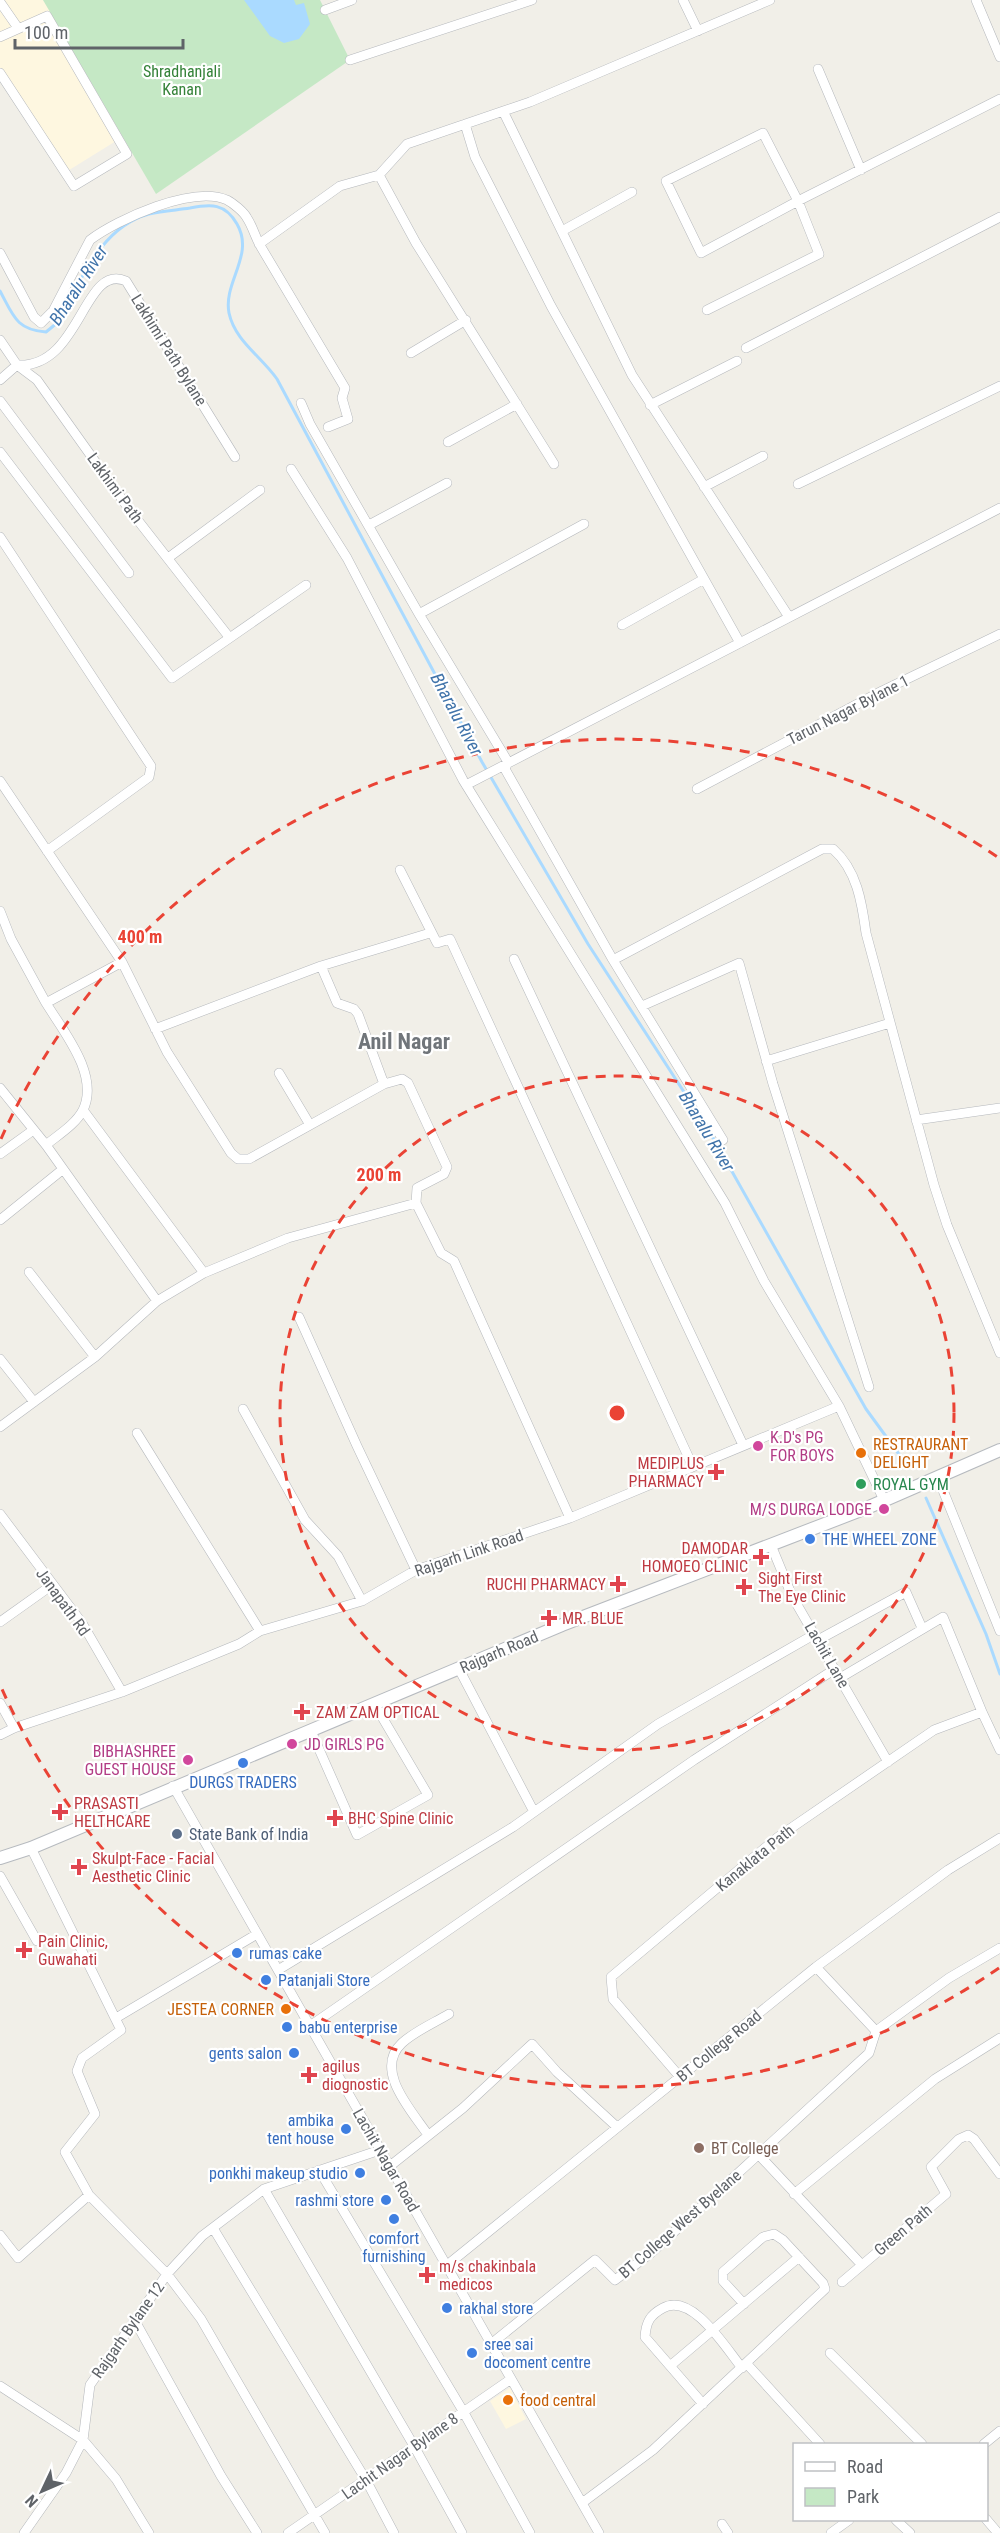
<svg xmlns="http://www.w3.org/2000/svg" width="1000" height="2533" font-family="'Roboto Condensed',sans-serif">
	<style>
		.commercial { fill: #fef7e0 }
		.green { fill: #c5e8c5 }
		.water { fill: #aadaff }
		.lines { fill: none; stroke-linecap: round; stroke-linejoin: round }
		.stream { stroke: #aadaff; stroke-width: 3 }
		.minor-casing { stroke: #b5b8bc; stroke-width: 10 }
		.secondary-casing { stroke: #b6babf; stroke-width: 14 }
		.minor { stroke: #fff; stroke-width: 9 }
		.secondary { stroke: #fff; stroke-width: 12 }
		.ring { fill: none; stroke: #ea4335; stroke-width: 3; stroke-dasharray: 10 8 }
		.hotel-dot { fill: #d1479c; stroke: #fff; stroke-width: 2 }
		.food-dot { fill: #e8710a; stroke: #fff; stroke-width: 2 }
		.health-dot { fill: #e0444e; stroke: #fff; stroke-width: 2 }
		.leisure-dot { fill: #2e9e5b; stroke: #fff; stroke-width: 2 }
		.shop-dot { fill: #3f7fe0; stroke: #fff; stroke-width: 2 }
		.service-dot { fill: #5c6f8a; stroke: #fff; stroke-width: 2 }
		.education-dot { fill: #8d6e63; stroke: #fff; stroke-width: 2 }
		.labels { text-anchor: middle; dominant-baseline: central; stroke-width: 4.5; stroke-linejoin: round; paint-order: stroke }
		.park-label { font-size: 16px; fill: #348238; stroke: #fff }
		.street-label { font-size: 16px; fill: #5f6368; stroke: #fff }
		.hotel-label { font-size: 16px; fill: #b23c85; stroke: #fff; text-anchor: start }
		.food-label { font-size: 16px; fill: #c56008; stroke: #fff; text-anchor: start }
		.health-label { font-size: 16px; fill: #be3a42; stroke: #fff; text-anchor: start }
		.leisure-label { font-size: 16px; fill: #27864d; stroke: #fff; text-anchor: start }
		.shop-label { font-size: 16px; fill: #366cbe; stroke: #fff; text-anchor: start }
		.service-label { font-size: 16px; fill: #4e5e75; stroke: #fff; text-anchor: start }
		.education-label { font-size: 16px; fill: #785e54; stroke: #fff; text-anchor: start }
		.water-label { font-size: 18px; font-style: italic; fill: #4174aa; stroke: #fff }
		.district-label { font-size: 22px; font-weight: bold; fill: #70757a; stroke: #fff }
		.centre { fill: #ea4335; stroke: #fff; stroke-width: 3 }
		.ring-label { font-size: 18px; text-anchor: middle; font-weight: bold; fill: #ea4335; stroke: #fff; stroke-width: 4.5; stroke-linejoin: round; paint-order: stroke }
	</style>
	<rect width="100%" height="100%" fill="#f1efe8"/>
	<path class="commercial" d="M0 0H43L50 11 44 19 116 141 66 172 0 72Z
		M510 2388 526 2419 506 2429 490 2401Z"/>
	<path class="green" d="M43 0H320L350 60 156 194Z"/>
	<path class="water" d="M244 0H294L296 5 304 3 310 24 299 39 284 43 270 36Z"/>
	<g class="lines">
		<path class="stream" d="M0 291C13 315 16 330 46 332L57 323C80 283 100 227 149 214 163 211 177 210 190 208 211 204 225 203 237 224 255 255 223 282 229 313 235 341 261 356 277 379L482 762 588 944 708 1129 866 1409 909 1468
			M926 1498 986 1634 1000 1674"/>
		<defs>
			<path id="minor" d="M683 0 698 31
				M976 0 1000 57
				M0 2 18 28
				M325 10 352 0
				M0 37 47 16 127 154 74 186 0 73
				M350 60 532 0
				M818 69 861 170
				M503 111 632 375 789 617
				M465 124 475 157 551 306 740 643
				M379 175 416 243 554 464
				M562 231 632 192
				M259 244 340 186 379 175 407 144 530 102 770 0
				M0 253 34 317 41 323 53 311 90 240C118 219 193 185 227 200 233 203 244 212 247 218 253 227 255 237 261 247 289 294 317 341 345 388L342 398 348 419 328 427
				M707 310 819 254 798 201 701 253 666 181 763 133 798 201 1000 99
				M0 340 17 365 37 380 129 509 229 637
				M746 348 1000 217
				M411 353 466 320
				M17 365C81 369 83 262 126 281L235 457
				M0 380 17 365
				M0 401 129 573
				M301 403 310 424 419 614 508 762 505 769 613 960 723 1140
				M650 405 737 361
				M448 442 517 404
				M0 452 172 678 306 585
				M291 469 347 558 463 780 725 1203 764 1281 839 1406 884 1500
				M798 484 1000 386
				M704 487 763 456
				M369 525 447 483
				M0 537 151 766 149 777 47 851
				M168 558 260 490
				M419 614 584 524
				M622 625 704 579
				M0 781 122 962 167 1052 231 1153 238 1159H249L384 1084 402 1079 408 1083 447 1167 444 1174 417 1188 416 1203
				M466 785 1000 508
				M697 789 882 691 1000 634
				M400 870 437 943 450 939 693 1467
				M0 911 11 939 46 1003
				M514 959 743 1445
				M613 960 822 849H833C857 870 862 903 866 933L934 1185 947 1225 1000 1353
				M321 966 337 1003 354 1009 358 1014 384 1084
				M642 1006 739 963 773 1084 869 1387
				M155 1029 321 966 430 933
				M766 1061 890 1023
				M279 1073 310 1125
				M0 1088 46 1145 157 1301
				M83 1110 204 1273
				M916 1120 1000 1108
				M46 1145C58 1135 76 1124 83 1110 100 1075 63 1031 46 1003L122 962
				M0 1154 32 1131
				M0 1220 62 1170
				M29 1272 95 1357
				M299 1317 357 1446 416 1570
				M0 1359 34 1402
				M243 1409 305 1520 338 1556 362 1601
				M0 1427 95 1357 157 1301 204 1273 288 1238 416 1203 441 1253 454 1261 570 1518
				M137 1433 260 1631
				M938 1478 1000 1631
				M0 1514 82 1623 122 1692
				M771 1545 792 1596 888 1762
				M0 1622 52 1585
				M818 1640 906 1592 922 1628
				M459 1669 534 1812
				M840 1678 943 1617 982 1712
				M0 1703 14 1728
				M311 1731 357 1835 428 1795 375 1705
				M0 1735 14 1728 122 1692 239 1644 260 1631 362 1601 416 1570 570 1518 839 1406
				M173 1786 599 2533
				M31 1848 121 2030 82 2058 77 2071 95 2114 65 2152 89 2195
				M0 1876 37 1941
				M816 1967 876 2031
				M278 1970 513 1827 658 1724 815 1634
				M116 2018 257 1934
				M310 2026 694 1760 835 1669
				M680 2077 613 1999 611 1977 778 1837 934 1730 982 1712 1000 1750
				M428 2135C412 2111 373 2070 402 2043 415 2031 434 2023 449 2014
				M759 2155 861 2264
				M390 2166 463 2108 532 2044 557 2072 617 2127
				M319 2170 463 2411 530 2533
				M264 2189 414 2446 462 2533
				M794 2194 935 2079 1000 2038
				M213 2228 366 2480 394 2533
				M0 2235 18 2258 89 2195 167 2274 90 2385 83 2440 66 2473 24 2533
				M446 2266 816 1967 948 1870 1000 1838
				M842 2282 946 2194 931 2167 959 2139 968 2135 974 2139 1000 2174
				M135 2321 221 2476 257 2533
				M491 2344 595 2260 615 2280 651 2253 869 2053 876 2031 949 1978 1000 1948
				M830 2353 922 2444
				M746 2363 820 2444
				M670 2366 799 2257
				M0 2386 83 2440 116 2479 149 2533
				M703 2404 645 2337C646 2322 650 2315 663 2308 692 2292 725 2347 742 2368
				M984 2444 1000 2431
				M582 2503 653 2450 825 2289 823 2283 783 2240 774 2234 763 2237 723 2272V2281L744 2304
				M986 2519 997 2532
				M896 2520 910 2533
				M722 2524 728 2533
				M288 2533 511 2379
				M325 2533 201 2319 167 2274 202 2236 264 2189 380 2150
				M831 2533 849 2520"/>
			<path id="secondary" d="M0 1858 31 1848 562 1625 869 1507 1000 1450"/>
		</defs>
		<use href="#minor" class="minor-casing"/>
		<use href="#secondary" class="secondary-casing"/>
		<use href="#minor" class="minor"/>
		<use href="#secondary" class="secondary"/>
	</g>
	<g class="ring">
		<circle cx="617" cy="1413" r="337"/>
		<path d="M999 1968A674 674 0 0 1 1 1687M1 1139A674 674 0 0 1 999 858"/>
	</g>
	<g class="hotel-dot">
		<circle cx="758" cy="1446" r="6"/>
		<circle cx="884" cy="1509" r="6"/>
		<circle cx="292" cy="1744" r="6"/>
		<circle cx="188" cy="1760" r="6"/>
	</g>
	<g class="food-dot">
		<circle cx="861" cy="1453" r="6"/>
		<circle cx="286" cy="2009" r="6"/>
		<circle cx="508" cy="2400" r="6"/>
	</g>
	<g class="health-dot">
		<path d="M713 1463h6v6h6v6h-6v6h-6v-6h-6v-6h6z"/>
		<path d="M758 1548h6v6h6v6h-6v6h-6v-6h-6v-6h6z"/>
		<path d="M615 1575h6v6h6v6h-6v6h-6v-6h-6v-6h6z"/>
		<path d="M741 1578h6v6h6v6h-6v6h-6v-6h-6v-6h6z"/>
		<path d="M546 1609h6v6h6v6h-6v6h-6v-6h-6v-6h6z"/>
		<path d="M299 1703h6v6h6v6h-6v6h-6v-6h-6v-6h6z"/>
		<path d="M57 1803h6v6h6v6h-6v6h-6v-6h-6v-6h6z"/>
		<path d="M332 1809h6v6h6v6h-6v6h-6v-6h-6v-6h6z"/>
		<path d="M76 1858h6v6h6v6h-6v6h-6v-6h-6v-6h6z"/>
		<path d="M21 1941h6v6h6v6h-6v6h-6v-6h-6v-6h6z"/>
		<path d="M306 2066h6v6h6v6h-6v6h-6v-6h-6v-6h6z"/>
		<path d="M424 2266h6v6h6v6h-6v6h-6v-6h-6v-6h6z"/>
	</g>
	<circle class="leisure-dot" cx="861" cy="1484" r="6"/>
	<g class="shop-dot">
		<circle cx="810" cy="1539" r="6"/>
		<circle cx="243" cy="1763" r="6"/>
		<circle cx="237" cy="1953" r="6"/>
		<circle cx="266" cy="1980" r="6"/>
		<circle cx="287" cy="2027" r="6"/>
		<circle cx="294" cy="2053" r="6"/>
		<circle cx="346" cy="2129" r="6"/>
		<circle cx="360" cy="2173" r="6"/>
		<circle cx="386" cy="2200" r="6"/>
		<circle cx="394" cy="2219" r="6"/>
		<circle cx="447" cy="2308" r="6"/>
		<circle cx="472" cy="2353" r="6"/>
	</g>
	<circle class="service-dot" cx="177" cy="1834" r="6"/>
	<circle class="education-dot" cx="699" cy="2148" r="6"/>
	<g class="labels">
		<g class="park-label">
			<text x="182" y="71">Shradhanjali<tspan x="182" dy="18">Kanan</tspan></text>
		</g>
		<g class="street-label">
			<text transform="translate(169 350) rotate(58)">Lakhimi Path Bylane</text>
			<text transform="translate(115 488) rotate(54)">Lakhimi Path</text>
			<text transform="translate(848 710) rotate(-27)">Tarun Nagar Bylane 1</text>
			<text transform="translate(469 1553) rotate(-19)">Rajgarh Link Road</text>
			<text transform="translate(63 1602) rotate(54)">Janapath Rd</text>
			<text transform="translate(499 1652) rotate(-23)">Rajgarh Road</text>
			<text transform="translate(827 1655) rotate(60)">Lachit Lane</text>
			<text transform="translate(755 1858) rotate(-39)">Kanaklata Path</text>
			<text transform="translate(719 2046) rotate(-39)">BT College Road</text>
			<text transform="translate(386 2160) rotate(60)">Lachit Nagar Road</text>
			<text transform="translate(680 2224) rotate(-41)">BT College West Byelane</text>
			<text transform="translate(903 2230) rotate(-40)">Green Path</text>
			<text transform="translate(128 2330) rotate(-55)">Rajgarh Bylane 12</text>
			<text transform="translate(400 2456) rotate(-35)">Lachit Nagar Bylane 8</text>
		</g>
		<g class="hotel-label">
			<text x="770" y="1437">K.D's PG<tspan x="770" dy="18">FOR BOYS</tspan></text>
			<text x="872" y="1509" text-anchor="end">M/S DURGA LODGE</text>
			<text x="304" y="1744">JD GIRLS PG</text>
			<text x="176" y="1751" text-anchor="end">BIBHASHREE<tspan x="176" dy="18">GUEST HOUSE</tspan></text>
		</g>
		<g class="food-label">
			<text x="873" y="1444">RESTRAURANT<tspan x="873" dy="18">DELIGHT</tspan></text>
			<text x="274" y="2009" text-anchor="end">JESTEA CORNER</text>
			<text x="520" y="2400">food central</text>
		</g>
		<g class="health-label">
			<text x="704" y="1463" text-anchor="end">MEDIPLUS<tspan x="704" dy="18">PHARMACY</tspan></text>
			<text x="748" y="1548" text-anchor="end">DAMODAR<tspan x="748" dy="18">HOMOEO CLINIC</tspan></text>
			<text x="758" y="1578">Sight First<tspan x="758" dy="18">The Eye Clinic</tspan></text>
			<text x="606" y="1584" text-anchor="end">RUCHI PHARMACY</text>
			<text x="562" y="1618">MR. BLUE</text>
			<text x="316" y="1712">ZAM ZAM OPTICAL</text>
			<text x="74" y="1803">PRASASTI<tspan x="74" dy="18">HELTHCARE</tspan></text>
			<text x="348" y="1818">BHC Spine Clinic</text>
			<text x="92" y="1858">Skulpt-Face - Facial<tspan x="92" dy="18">Aesthetic Clinic</tspan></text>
			<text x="38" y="1941">Pain Clinic,<tspan x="38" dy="18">Guwahati</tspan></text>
			<text x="322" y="2066">agilus<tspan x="322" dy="18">diognostic</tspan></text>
			<text x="439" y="2266">m/s chakinbala<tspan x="439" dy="18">medicos</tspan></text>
		</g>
		<g class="leisure-label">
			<text x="873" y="1484">ROYAL GYM</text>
		</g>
		<g class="shop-label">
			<text x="822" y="1539">THE WHEEL ZONE</text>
			<text x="243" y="1782" text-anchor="middle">DURGS TRADERS</text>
			<text x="249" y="1953">rumas cake</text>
			<text x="278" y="1980">Patanjali Store</text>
			<text x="299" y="2027">babu enterprise</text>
			<text x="282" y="2053" text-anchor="end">gents salon</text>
			<text x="334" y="2120" text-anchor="end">ambika<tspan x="334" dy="18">tent house</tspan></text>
			<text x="348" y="2173" text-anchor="end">ponkhi makeup studio</text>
			<text x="374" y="2200" text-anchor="end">rashmi store</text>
			<text x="394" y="2238" text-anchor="middle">comfort<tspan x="394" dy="18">furnishing</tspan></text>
			<text x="459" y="2308">rakhal store</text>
			<text x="484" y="2344">sree sai<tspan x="484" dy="18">docoment centre</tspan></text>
		</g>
		<g class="service-label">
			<text x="189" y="1834">State Bank of India</text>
		</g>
		<g class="education-label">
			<text x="711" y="2148">BT College</text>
		</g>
		<g class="water-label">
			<text transform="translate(78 285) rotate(-57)">Bharalu River</text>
			<text transform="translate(457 714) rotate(62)">Bharalu River</text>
			<text transform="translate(707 1131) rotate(59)">Bharalu River</text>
		</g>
		<g class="district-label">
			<text x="404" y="1041">Anil Nagar</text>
		</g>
	</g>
	<circle cx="617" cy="1413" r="9" class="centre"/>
	<g class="ring-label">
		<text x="140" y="943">400 m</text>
		<text x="379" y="1181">200 m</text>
	</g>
	<rect x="793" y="2443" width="195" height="78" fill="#ffffff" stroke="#bfc1c3" stroke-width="1.5"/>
	<rect x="805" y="2462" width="30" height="9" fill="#ffffff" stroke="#bfc1c3" stroke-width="1.5"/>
	<text x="847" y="2473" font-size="18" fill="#5f6368">Road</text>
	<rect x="805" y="2488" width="30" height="18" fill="#c5e8c5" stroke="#bfc1c3" stroke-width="1.5"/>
	<text x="847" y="2503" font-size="18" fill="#5f6368">Park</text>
	<g transform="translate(42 2491) rotate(226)" stroke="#ffffff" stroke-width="4.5" paint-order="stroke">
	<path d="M0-4.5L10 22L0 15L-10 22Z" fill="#5f6368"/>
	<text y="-9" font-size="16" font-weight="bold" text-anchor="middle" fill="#5f6368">N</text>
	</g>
	<path d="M15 39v9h168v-9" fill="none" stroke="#5f6368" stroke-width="3"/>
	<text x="24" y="39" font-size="18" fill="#5f6368" stroke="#ffffff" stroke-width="4.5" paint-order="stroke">100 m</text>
</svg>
